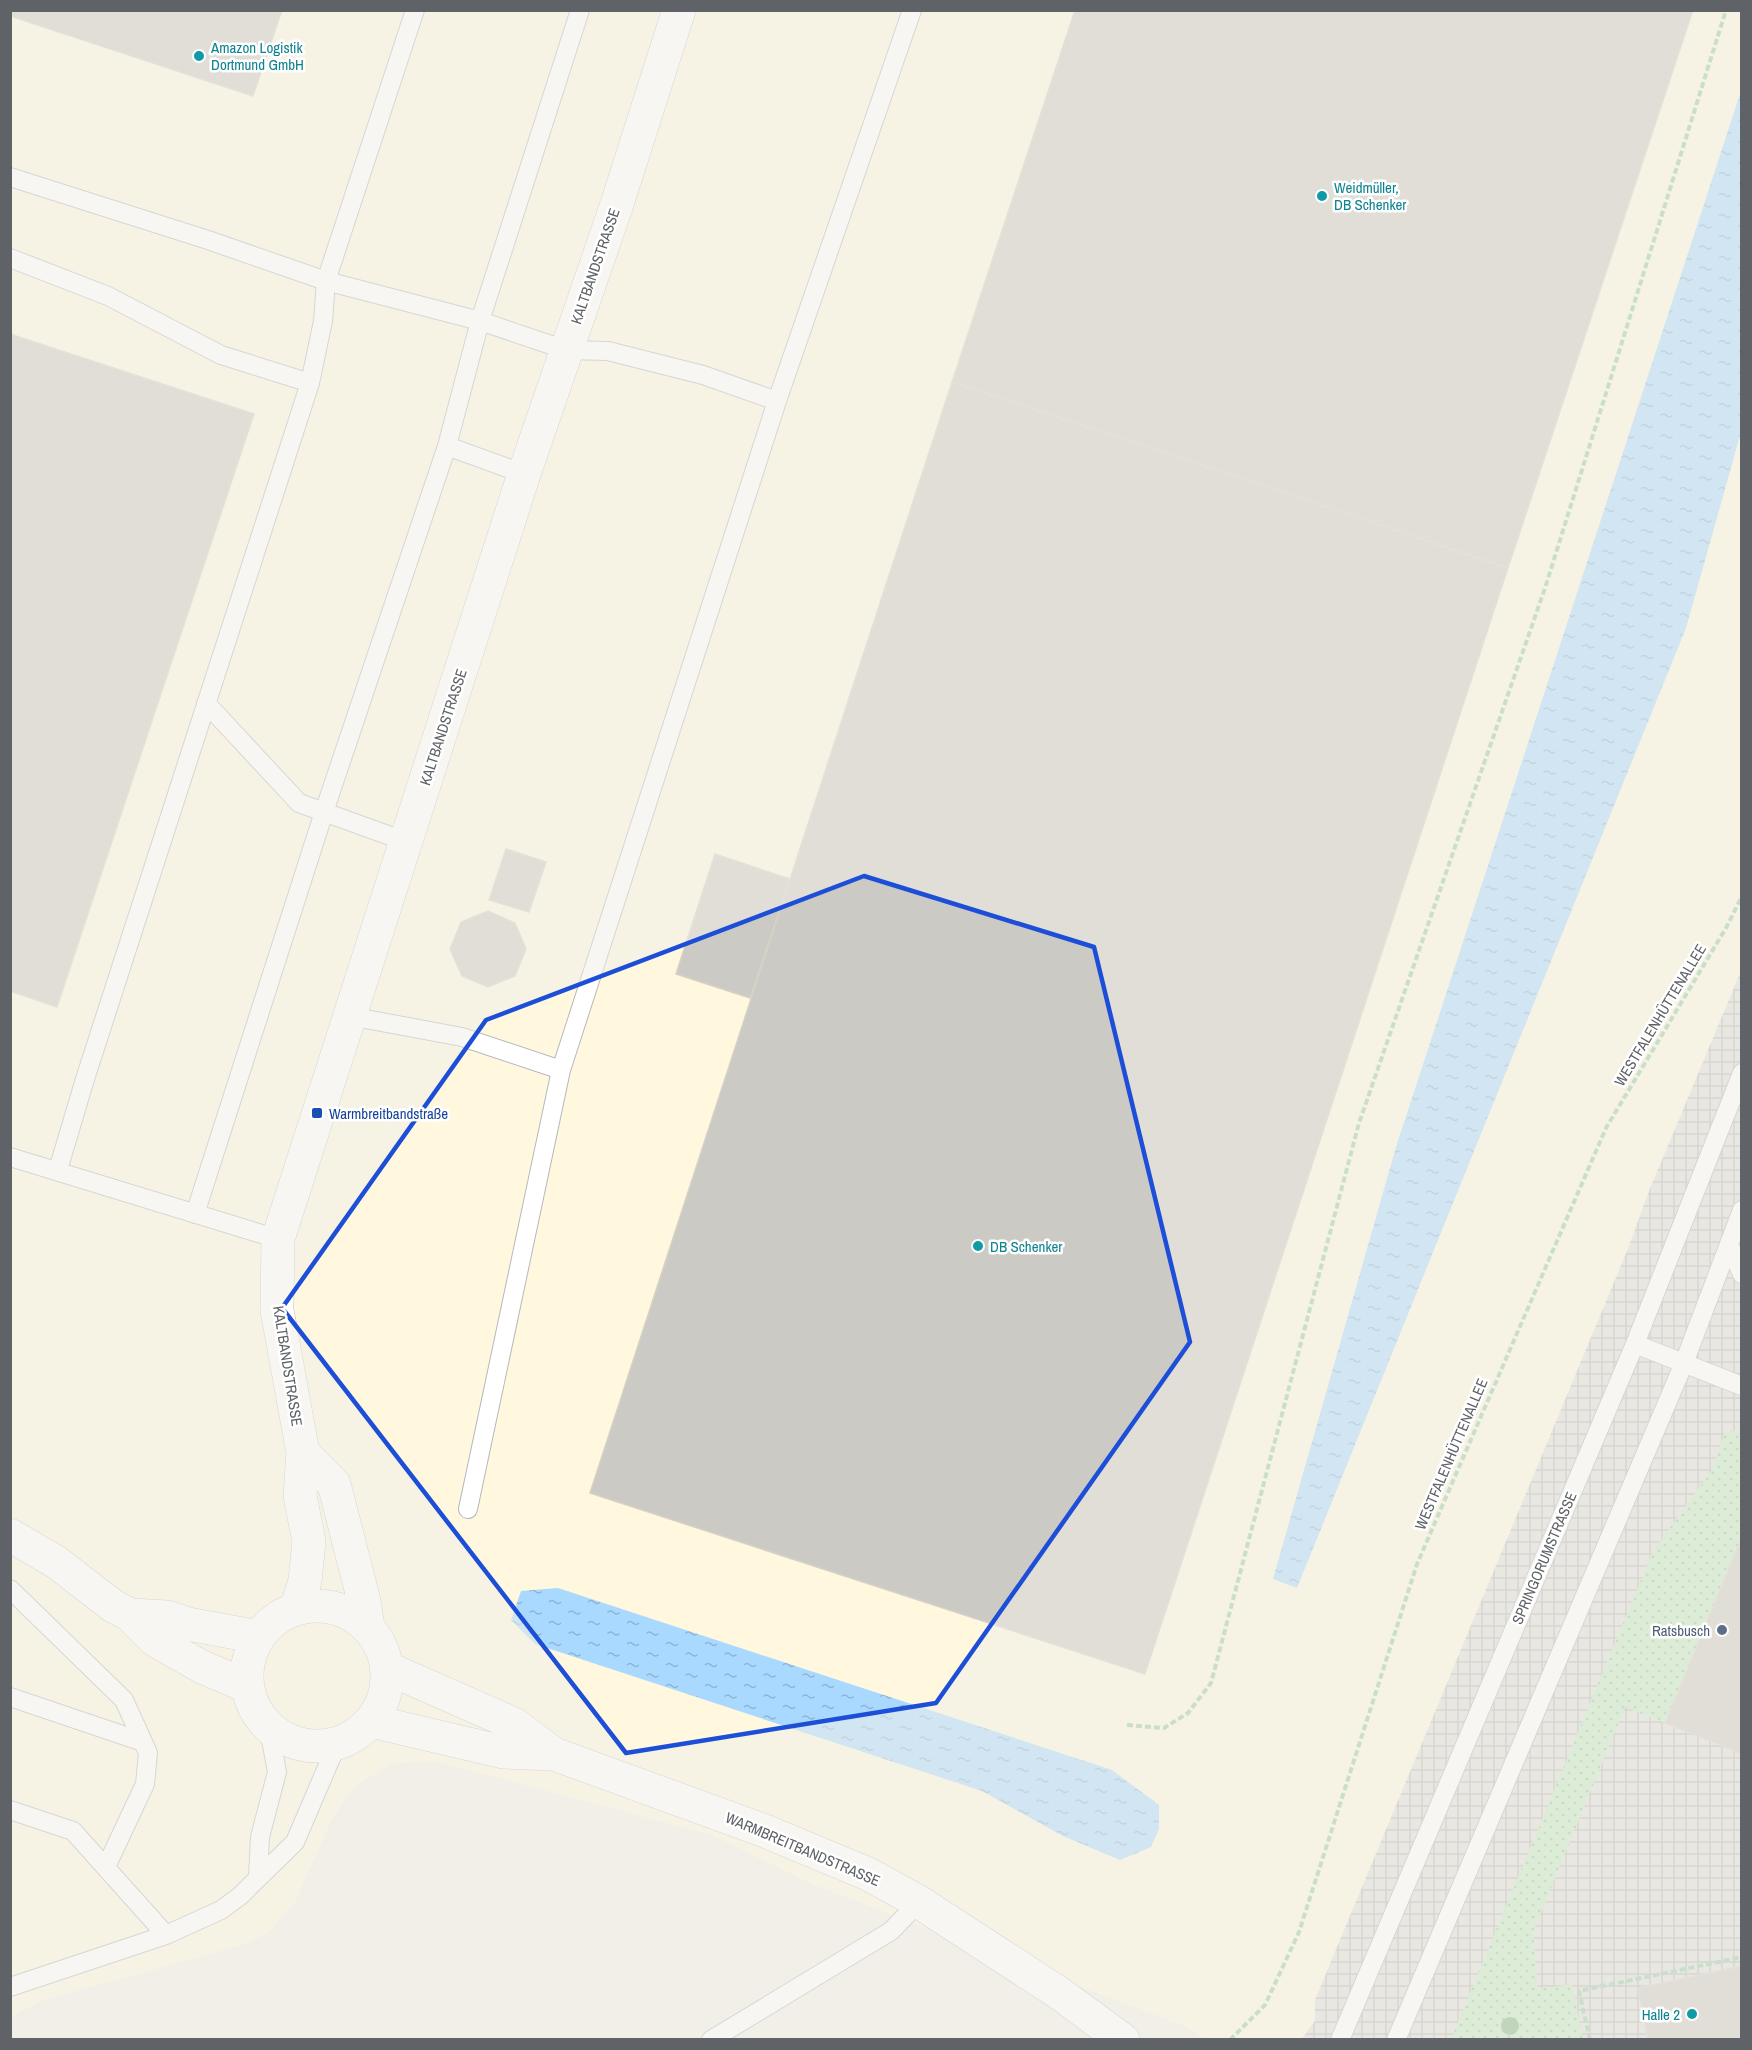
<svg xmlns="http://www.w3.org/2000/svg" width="1752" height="2050" font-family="'Archivo Narrow',sans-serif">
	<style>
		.commercial { fill: #fff8df }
		.industrial { fill: url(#industrial-grid) }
		.grass { fill: url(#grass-dots) }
		.water { fill: url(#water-ripples) }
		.building { fill: #cccac4; stroke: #d6d1c5; stroke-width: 1.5 }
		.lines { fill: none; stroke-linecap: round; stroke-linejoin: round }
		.lane-casing { stroke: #b5b8bc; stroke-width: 20 }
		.street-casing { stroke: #b5b8bc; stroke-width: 34 }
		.path { stroke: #9ccaaa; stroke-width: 4; stroke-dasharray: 6 3; stroke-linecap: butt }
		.lane { stroke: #fff; stroke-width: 18 }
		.street { stroke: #fff; stroke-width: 33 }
		.tree { fill: #88b487 }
		.marked { fill: none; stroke: #1d4ed8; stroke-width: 4.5; stroke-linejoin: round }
		.culture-dot { fill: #0f9aa8; stroke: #fff; stroke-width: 2 }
		.transit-dot { fill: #1a4fb4; stroke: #fff; stroke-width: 2 }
		.service-dot { fill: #5c6f8a; stroke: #fff; stroke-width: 2 }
		.labels { text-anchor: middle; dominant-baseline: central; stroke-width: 5; stroke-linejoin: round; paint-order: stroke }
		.culture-label { font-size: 15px; fill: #0d838f; stroke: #fff; text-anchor: start }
		.street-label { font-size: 15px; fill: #5f6368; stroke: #fff }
		.transit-label { font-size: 15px; fill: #164399; stroke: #fff; text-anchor: start }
		.service-label { font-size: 15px; fill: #4e5e75; stroke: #fff; text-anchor: end }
	</style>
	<defs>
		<pattern id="industrial-grid" width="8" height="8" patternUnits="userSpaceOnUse" patternTransform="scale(1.5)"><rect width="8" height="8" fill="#e0deda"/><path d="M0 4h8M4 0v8" fill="none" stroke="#b9b8b5"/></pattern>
		<pattern id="grass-dots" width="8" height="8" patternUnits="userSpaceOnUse" patternTransform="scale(1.5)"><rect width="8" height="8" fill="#c4e9c4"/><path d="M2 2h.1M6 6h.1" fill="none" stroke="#a2c0a3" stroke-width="1.8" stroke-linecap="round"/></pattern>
		<pattern id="water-ripples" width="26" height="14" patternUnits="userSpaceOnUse" patternTransform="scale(1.5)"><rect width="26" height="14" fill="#aad9ff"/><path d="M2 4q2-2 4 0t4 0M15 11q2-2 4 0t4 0" fill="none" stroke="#8eb4d2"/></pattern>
	</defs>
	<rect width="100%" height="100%" fill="#f1efe8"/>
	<path class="commercial" d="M11 11H1741V971L1649 1191 1627 1251 1315 2000V2021L1301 2039H1207L1184 2026 814 1885 712 1835 435 1761 394 1763 353 1787 331 1821 295 1902 269 1932 246 1944 44 2000 11 2016Z"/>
	<path class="industrial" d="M1741 971V2039L1301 2040 1315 2021V2000L1627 1251 1649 1191Z"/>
	<path class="grass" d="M1735 1431 1741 1434V1537L1665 1723 1625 1707 1533 1932 1538 1989 1572 1984 1583 2039H1451L1653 1551 1712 1470 1725 1432Z"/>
	<path class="water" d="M1741 91V432L1686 628 1297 1588 1273 1579 1396 1147Z
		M558 1588 1112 1770 1159 1805V1829L1151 1847 1120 1860 1063 1836 982 1791 535 1644 511 1620 521 1591Z"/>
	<path class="building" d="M10 10H282L253 96 10 16Z
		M1075 10H1693L1508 568 952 382Z
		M10 334 254 414 57 1007 10 991Z
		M952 382 1508 568 1145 1674 590 1493Z
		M506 849 546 862 529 912 489 900Z
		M715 854 790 879 750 998 676 974Z
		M488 911 515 923 526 949 515 976 488 987 462 976 450 949 461 922Z
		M1742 1537V1754L1665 1723Z
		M1742 1966V2040H1648L1638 1988Z"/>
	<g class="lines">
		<defs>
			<path id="lane" d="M10 177 208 240 326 281 480 321 566 350 608 351 703 375 777 401
				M10 258 108 296 221 355 310 383
				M447 446 524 474
				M206 703 299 803 407 842
				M349 1016 462 1037 561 1070
				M10 1157 278 1239
				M58 1170 85 1079 310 383 323 321 326 281 415 10
				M195 1214 324 812 447 446 480 321 580 10
				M1729 1245 1742 1274
				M1635 1344 1742 1386
				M468 1509 561 1070 777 401 912 10
				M10 1589 124 1700 148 1753 145 1784 106 1867
				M10 1697 143 1742
				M10 1810 73 1831 166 1935
				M258 1877 260 1837 277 1772 269 1729
				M10 1987 166 1935 221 1910 240 1896 295 1842 337 1744
				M711 2040 891 1931 919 1902
				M1340 2040 1635 1344 1742 1073
				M1396 2040 1684 1363 1742 1210"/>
			<path id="street" d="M303 1453 334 1484 364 1601 368 1627
				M10 1535 56 1562 113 1606 130 1615 156 1641 202 1667 247 1686
				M247 1676a70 70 0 1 1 140 0a70 70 0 1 1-140 0Z
				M296 1609 305 1581 309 1541 300 1496 303 1453 277 1310 278 1239 524 474 616 207 679 10
				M130 1615 167 1617 188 1624 258 1637
				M387 1668 514 1724 554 1754 765 1831 868 1874 919 1902 1059 1993 1123 2040
				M371 1721 503 1752 554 1754"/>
		</defs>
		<use href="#lane" class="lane-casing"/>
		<use href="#street" class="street-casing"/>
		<path class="path" d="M1127 1725 1164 1728 1188 1713 1211 1683 1359 1123 1545 588 1726 10
			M1230 2040 1265 2005 1299 1932 1417 1564 1606 1128 1726 928 1742 896
			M1590 2040 1579 1991 1742 1957"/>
		<use href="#lane" class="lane"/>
		<use href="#street" class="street"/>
	</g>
	<circle class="tree" cx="1510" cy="2026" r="9"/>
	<path d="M0 0H1752V2050H0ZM864 876 1094 947 1190 1342 936 1703 626 1753 282 1308 486 1020Z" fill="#f1efe8" fill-opacity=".55" fill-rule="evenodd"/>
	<path class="marked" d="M864 876 1094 947 1190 1342 936 1703 626 1753 282 1308 486 1020Z"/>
	<g class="culture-dot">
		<circle cx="199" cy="56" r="6"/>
		<circle cx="1322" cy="196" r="6"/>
		<circle cx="978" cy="1246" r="6"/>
		<circle cx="1692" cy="2014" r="6"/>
	</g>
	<rect class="transit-dot" x="311" y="1107" width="12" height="12" rx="3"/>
	<circle class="service-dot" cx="1722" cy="1630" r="6"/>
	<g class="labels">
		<g class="culture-label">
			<text x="211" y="47">Amazon Logistik<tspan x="211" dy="17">Dortmund GmbH</tspan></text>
			<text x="1334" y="187">Weidmüller,<tspan x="1334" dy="17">DB Schenker</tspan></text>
			<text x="990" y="1246">DB Schenker</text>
			<text x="1680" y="2014" text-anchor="end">Halle 2</text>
		</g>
		<g class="street-label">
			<text transform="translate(595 266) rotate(-71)">KALTBANDSTRASSE</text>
			<text transform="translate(443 727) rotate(-72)">KALTBANDSTRASSE</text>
			<text transform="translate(1660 1015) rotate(-59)">WESTFALENHÜTTENALLEE</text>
			<text transform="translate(288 1366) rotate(81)">KALTBANDSTRASSE</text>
			<text transform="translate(1451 1454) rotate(-67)">WESTFALENHÜTTENALLEE</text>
			<text transform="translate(1544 1558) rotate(-67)">SPRINGORUMSTRASSE</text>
			<text transform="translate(803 1849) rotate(23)">WARMBREITBANDSTRASSE</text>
		</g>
		<g class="transit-label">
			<text x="329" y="1113">Warmbreitbandstraße</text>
		</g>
		<g class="service-label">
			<text x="1710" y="1630">Ratsbusch</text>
		</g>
	</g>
	<rect width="1752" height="2050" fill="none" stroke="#5f6368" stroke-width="24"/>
</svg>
